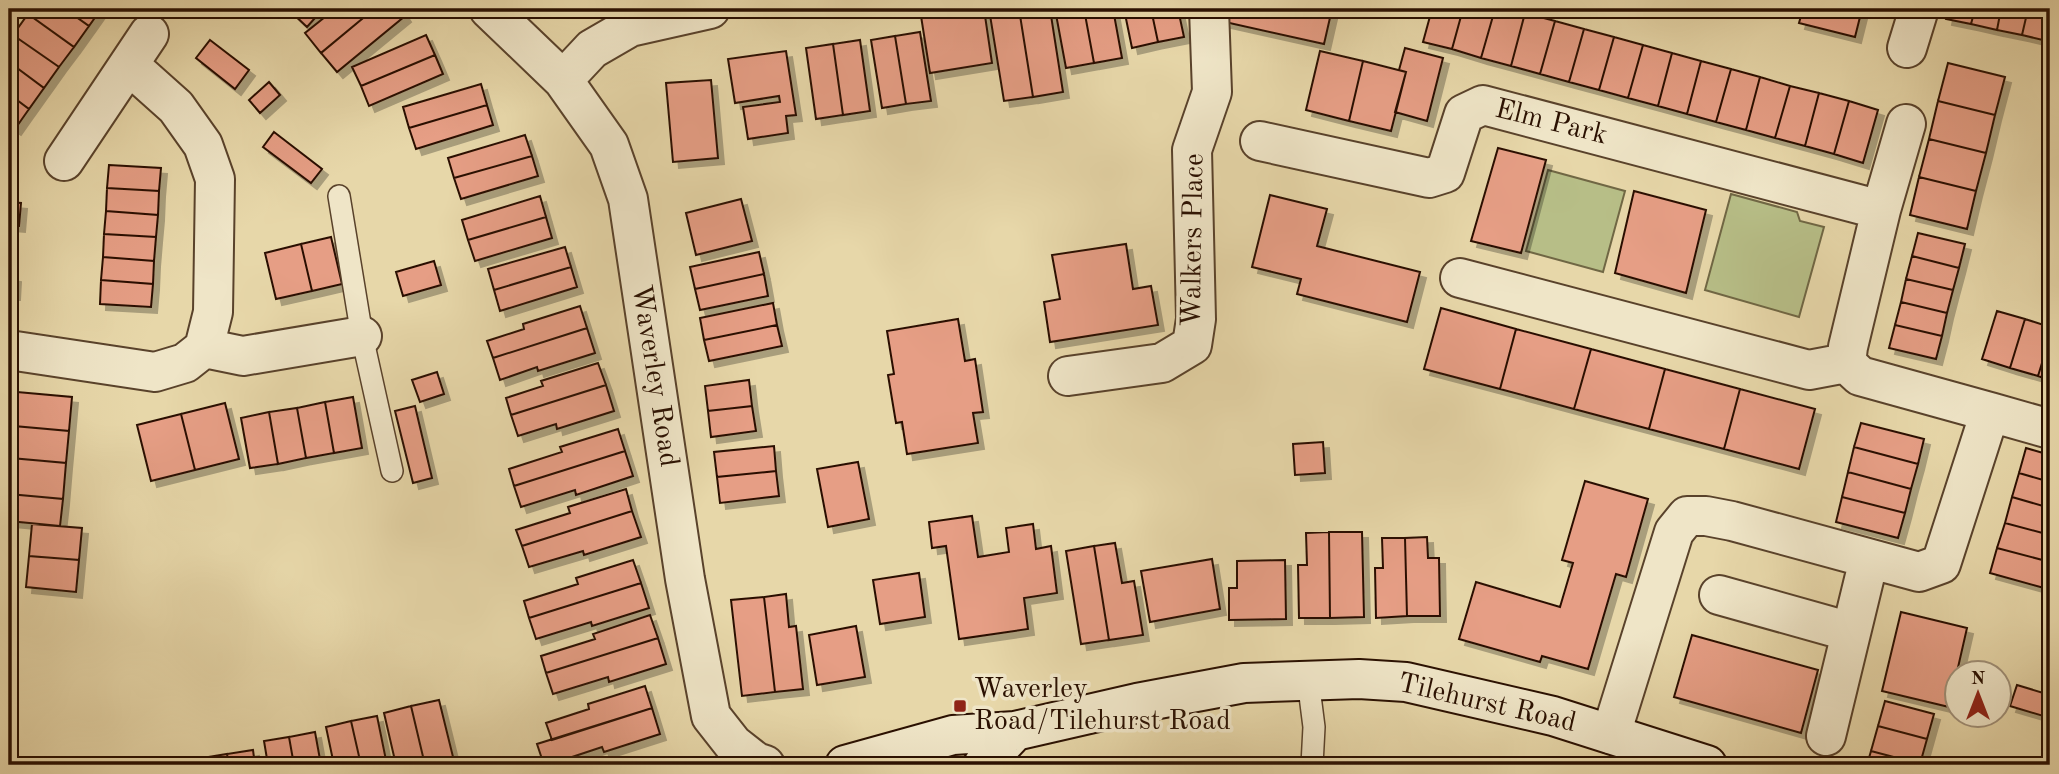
<svg xmlns="http://www.w3.org/2000/svg" width="2059" height="774" font-family="'Old Standard TT',serif">
	<style>
		.green { fill: #b7be87; stroke: #706744; stroke-width: 2 }
		.building { fill: #e69e85; stroke: #2a1001; stroke-width: 2; filter: url(#shadow) }
		.lines { fill: none; stroke-linecap: round; stroke-linejoin: round }
		.lane-casing { stroke: #59422b; stroke-width: 24 }
		.street-casing { stroke: #59422b; stroke-width: 42 }
		.secondary-casing { stroke: #2a1001; stroke-width: 42 }
		.lane { stroke: #efe5c7; stroke-width: 21 }
		.street { stroke: #efe5c7; stroke-width: 38 }
		.secondary { stroke: #efe5c7; stroke-width: 38 }
		.poi-dot { fill: #8f2418; stroke: #efe5c7; stroke-width: 2.5 }
		.labels { text-anchor: middle; dominant-baseline: central; stroke-width: 7; stroke-linejoin: round; paint-order: stroke }
		.street-label { font-size: 28px; fill: #2a1001; stroke: #efe5c7 }
		.poi-label { font-size: 28px; fill: #2a1001; stroke: #efe5c7; text-anchor: start }
	</style>
	<defs>
		<filter id="shadow"><feDropShadow dx="6" dy="6" stdDeviation="0" flood-color="#0004"/></filter>
	</defs>
	<rect width="100%" height="100%" fill="#e7d7a9"/>
	<filter id="stains"><feTurbulence type="fractalNoise" baseFrequency=".00286" numOctaves="4"/><feColorMatrix values="0 0 0 0 .2 0 0 0 0 .09 0 0 0 0 .02 0 0 0 .5 -.17"/></filter>
	<radialGradient id="worn" r=".72"><stop offset=".6" stop-color="#630" stop-opacity="0"/><stop offset="1" stop-color="#630" stop-opacity=".3"/></radialGradient>
	<path class="green" d="M1548 170 1625 191 1603 272 1526 251Z
		M1731 194 1797 212 1800 221 1824 227 1799 317 1705 290Z"/>
	<path class="building" d="M32 9H65L89 26 74 47 28 14Z
		M65 9H101L89 26Z
		M288 9H323L307 27Z
		M335 9H374L321 53 305 33Z
		M374 9H400L405 16 337 72 321 53Z
		M970 9H984L992 63 930 73 921 16Z
		M989 9H1019L1033 97 1004 101Z
		M1019 9H1050L1063 92 1033 97Z
		M1055 9H1084L1094 63 1066 68Z
		M1084 9H1113L1122 58 1094 63Z
		M1124 9H1151L1158 42 1132 48Z
		M1151 9H1178L1184 37 1158 42Z
		M1228 9H1332L1324 44 1225 22Z
		M1432 9H1463L1452 49 1423 42Z
		M1463 9H1495L1481 58 1452 49Z
		M1495 9H1511L1525 13 1511 66 1481 58Z
		M1803 9H1862L1855 37 1799 23Z
		M1948 9H1975L1971 24 1946 19Z
		M1975 9H2001L1997 30 1971 24Z
		M2001 9H2028L2022 35 1997 30Z
		M2028 9H2050V26L2047 41 2022 35Z
		M1525 13 1555 21 1540 74 1511 66Z
		M28 14 74 47 59 67 13 35Z
		M1555 21 1584 29 1569 82 1540 74Z
		M1584 29 1614 37 1599 90 1569 82Z
		M920 32 931 101 906 104 895 36Z
		M13 35 59 67 44 88 9 62V41Z
		M426 35 435 55 361 86 352 67Z
		M895 36 906 104 882 108 871 40Z
		M1614 37 1643 45 1628 98 1599 90Z
		M210 40 249 70 235 89 196 58Z
		M860 40 870 111 843 115 833 44Z
		M833 44 843 115 816 119 806 48Z
		M1643 45 1672 53 1658 106 1628 98Z
		M1405 48 1443 58 1427 121 1395 112 1406 72 1399 70Z
		M786 51 796 115 786 116 788 133 748 139 743 107 780 102 779 96 735 103 728 59Z
		M1320 51 1363 61 1349 121 1306 110Z
		M1672 53 1701 61 1687 114 1658 106Z
		M435 55 443 74 369 106 361 86Z
		M1363 61 1406 72 1391 131 1349 121Z
		M1701 61 1731 69 1716 122 1687 114Z
		M9 62 44 88 29 109 9 94Z
		M1948 63 2005 77 1995 115 1938 101Z
		M1731 69 1760 77 1746 130 1716 122Z
		M1760 77 1790 86 1775 138 1746 130Z
		M711 80 718 158 673 162 666 83Z
		M269 82 280 95 260 113 249 100Z
		M481 84 487 105 409 128 403 107Z
		M1790 86 1819 93 1805 146 1775 138Z
		M1819 93 1849 101 1834 154 1805 146Z
		M9 94 29 109 15 129 9 125Z
		M1849 101 1878 110 1863 163 1834 154Z
		M1938 101 1995 115 1986 153 1929 139Z
		M487 105 493 125 416 149 409 128Z
		M274 132 322 169 311 183 263 147Z
		M525 135 532 156 454 178 448 158Z
		M1929 139 1986 153 1976 191 1919 177Z
		M1498 148 1546 160 1521 253 1471 241Z
		M532 156 538 176 461 199 454 178Z
		M109 165 161 168 159 191 107 188Z
		M1919 177 1976 191 1967 229 1910 215Z
		M107 188 159 191 158 215 106 211Z
		M1634 191 1706 210 1686 293 1615 273Z
		M1270 195 1327 209 1317 246 1420 272 1407 322 1297 294 1301 279 1252 267Z
		M540 196 546 217 468 240 462 220Z
		M741 199 752 241 696 255 686 213Z
		M9 202 21 203 19 226 9 225Z
		M106 211 158 215 156 237 104 234Z
		M546 217 552 238 475 261 468 240Z
		M1918 233 1965 244 1959 268 1912 256Z
		M104 234 156 237 154 261 103 257Z
		M331 237 342 284 312 291 301 244Z
		M301 244 312 291 276 299 265 253Z
		M1126 244 1133 289 1151 286 1158 325 1050 342 1044 302 1060 299 1052 255Z
		M565 247 571 267 494 290 488 269Z
		M759 252 764 274 695 289 690 267Z
		M1912 256 1959 268 1953 290 1906 279Z
		M103 257 154 261 153 284 101 280Z
		M434 261 441 285 403 296 396 272Z
		M571 267 577 287 500 311 494 290Z
		M764 274 768 296 700 310 695 289Z
		M9 275 15 276 14 294H9Z
		M1906 279 1953 290 1947 313 1901 302Z
		M101 280 153 284 151 307 100 304Z
		M1901 302 1947 313 1942 336 1895 325Z
		M773 303 777 325 704 340 700 318Z
		M580 306 587 328 493 358 487 341 524 329 523 324Z
		M1441 308 1516 329 1500 389 1424 369Z
		M1997 311 2025 319 2010 368 1982 359Z
		M958 319 965 361 975 359 983 412 973 413 978 443 907 454 902 422 896 423 888 375 894 374 887 331Z
		M2025 319 2050 327V337L2038 376 2010 368Z
		M777 325 782 346 709 361 704 340Z
		M1895 325 1942 336 1936 359 1889 348Z
		M587 328 595 353 538 371 537 367 500 380 493 358Z
		M1516 329 1591 349 1574 409 1500 389Z
		M2050 337V380L2038 376Z
		M1591 349 1665 369 1649 429 1574 409Z
		M598 363 606 385 511 415 506 398 543 386 541 381Z
		M1665 369 1740 389 1724 449 1649 429Z
		M437 372 444 394 420 402 412 380Z
		M749 380 752 406 708 411 705 386Z
		M606 385 614 411 557 429 556 424 518 436 511 415Z
		M1740 389 1815 409 1799 469 1724 449Z
		M17 392 72 397 69 431 14 426Z
		M353 397 362 448 334 453 325 402Z
		M325 402 334 453 306 458 297 408Z
		M225 403 239 459 195 470 181 414Z
		M415 406 432 478 413 483 395 411Z
		M752 406 756 431 711 437 708 411Z
		M297 408 306 458 278 464 269 412Z
		M269 412 278 464 250 468 241 418Z
		M181 414 195 470 151 481 137 425Z
		M1861 423 1924 439 1918 464 1854 447Z
		M14 426 69 431 66 463 11 458Z
		M618 429 625 451 514 486 509 469 562 452 560 447Z
		M1323 442 1325 473 1295 475 1293 444Z
		M774 446 776 471 717 477 714 452Z
		M1854 447 1918 464 1911 489 1848 472Z
		M2026 448 2050 455V482L2019 473Z
		M625 451 633 476 576 495 575 490 521 507 514 486Z
		M11 458 66 463 63 499 9 494Z
		M858 462 869 519 828 527 817 469Z
		M776 471 779 496 720 503 717 477Z
		M1848 472 1911 489 1905 513 1842 497Z
		M2019 473 2050 482V508L2012 497Z
		M1585 481 1648 499 1626 577 1616 574 1588 669 1542 656 1540 662 1459 639 1476 582 1560 607 1573 563 1562 560Z
		M626 489 632 511 522 546 516 530 570 513 568 507Z
		M9 494 63 499 60 526 9 521Z
		M1842 497 1905 513 1898 538 1836 522Z
		M2012 497 2050 508V535L2005 523Z
		M632 511 641 537 584 555 583 551 529 567 522 546Z
		M972 516 978 557 1009 552 1006 528 1033 524 1036 549 1051 546 1057 593 1024 598 1028 629 959 639 946 546 932 548 929 522Z
		M2005 523 2050 535V562L1997 548Z
		M32 524 82 528 79 560 29 556Z
		M1329 532 1330 618H1299L1298 565H1307L1306 533Z
		M1329 532H1362L1364 617 1330 618Z
		M1427 537 1428 558H1439L1440 616H1407L1405 538Z
		M1382 538H1405L1407 616 1376 618 1375 568H1383Z
		M1115 543 1122 583 1134 581 1143 635 1109 640 1094 546Z
		M1094 546 1109 640 1081 644 1066 551Z
		M1997 548 2050 562 2044 588 1990 573Z
		M29 556 79 560 76 592 26 587Z
		M1212 559 1220 609 1150 622 1141 571Z
		M633 560 641 583 529 618 524 601 578 584 576 578Z
		M1285 560 1286 619 1229 620V588H1237V561Z
		M919 573 925 617 880 624 873 580Z
		M641 583 649 608 592 626 591 622 536 639 529 618Z
		M786 594 789 627 796 626 803 689 775 692 764 597Z
		M764 597 775 692 742 696 731 600Z
		M1901 612 1967 628 1949 707 1882 691Z
		M650 615 658 638 546 673 541 656 595 639 593 634Z
		M856 626 865 677 817 685 809 635Z
		M1692 635 1818 670 1801 733 1674 697Z
		M658 638 666 664 609 682 608 677 553 694 546 673Z
		M2017 685 2050 695V718L2010 706Z
		M645 686 652 708 552 740 546 723 589 709 588 704Z
		M439 700 455 765H425L411 706Z
		M1885 701 1934 714 1927 739 1878 726Z
		M411 706 425 765H396L384 713Z
		M652 708 660 734 604 752 602 747 563 760 564 765H544L537 744Z
		M377 716 387 765H361L351 721Z
		M351 721 361 765H334L326 727Z
		M1878 726 1927 739 1920 764 1871 751Z
		M315 732 321 765H294L289 737Z
		M289 737 294 765H268L264 741Z
		M253 750 255 765H229L227 754Z
		M1871 751 1920 764V765H1867Z
		M227 754 229 765H204L202 758Z"/>
	<g class="lines">
		<defs>
			<path id="lane" d="M339 196 362 336 392 471
				M1308 680 1314 727 1312 765"/>
			<path id="street" d="M489 9 563 80 609 145 628 199 685 579 711 716 733 744 756 762 765 765
				M1907 48 1919 9
				M563 80 592 49 630 27 710 9
				M1906 124 1881 210 1848 347 1846 363 1860 376 1990 412
				M1260 141 1429 178 1445 173 1464 114 1483 105 1881 210
				M64 161 149 34
				M1460 278 1809 370 1846 363
				M204 348 243 356 362 336
				M9 350 155 372 185 363 204 348 213 312 215 179 203 145 176 107 129 65
				M1068 376 1162 363 1192 345 1196 319 1192 150 1212 92 1209 9
				M1719 595 1851 632
				M1611 734 1674 532 1687 516H1706L1732 521 1919 572 1941 564 1990 412 2050 429
				M1826 736 1869 559"/>
			<path id="secondary" d="M845 765 953 735 1015 731 1137 703 1244 683 1359 679 1406 682 1553 716 1707 765
				M983 765 1015 731"/>
		</defs>
		<use href="#lane" class="lane-casing"/>
		<use href="#street" class="street-casing"/>
		<use href="#secondary" class="secondary-casing"/>
		<use href="#lane" class="lane"/>
		<use href="#street" class="street"/>
		<use href="#secondary" class="secondary"/>
	</g>
	<rect class="poi-dot" x="953" y="699" width="14" height="14" rx="3.5"/>
	<g class="labels">
		<g class="street-label">
			<text transform="translate(1551 123) rotate(14)">Elm Park</text>
			<text transform="translate(1194 240) rotate(-89)">Walkers Place</text>
			<text transform="translate(654 376) rotate(81)">Waverley Road</text>
			<text transform="translate(1487 704) rotate(13)">Tilehurst Road</text>
		</g>
		<g class="poi-label">
			<text x="974" y="690">Waverley<tspan x="974" dy="32">Road/Tilehurst Road</tspan></text>
		</g>
	</g>
	<rect width="2059" height="774" fill="none" stroke="#e7d7a9" stroke-width="35"/>
	<rect x="10" y="10" width="2038" height="753" fill="none" stroke="#2a1001" stroke-width="3.5"/>
	<rect x="18" y="18" width="2024" height="739" fill="none" stroke="#2a1001" stroke-width="2"/>
	<g transform="translate(1978 694)"><circle r="33" fill="#efe5c7" stroke="#a09078" stroke-width="2"/>
	<path d="M0-5L12 26L0 18L-12 26Z" fill="#8f2418"/>
	<text y="-10" font-size="19" font-weight="bold" text-anchor="middle" fill="#2a1001">N</text>
	</g>
	<rect width="100%" height="100%" filter="url(#stains)"/>
	<rect width="100%" height="100%" fill="url(#worn)"/>
</svg>
